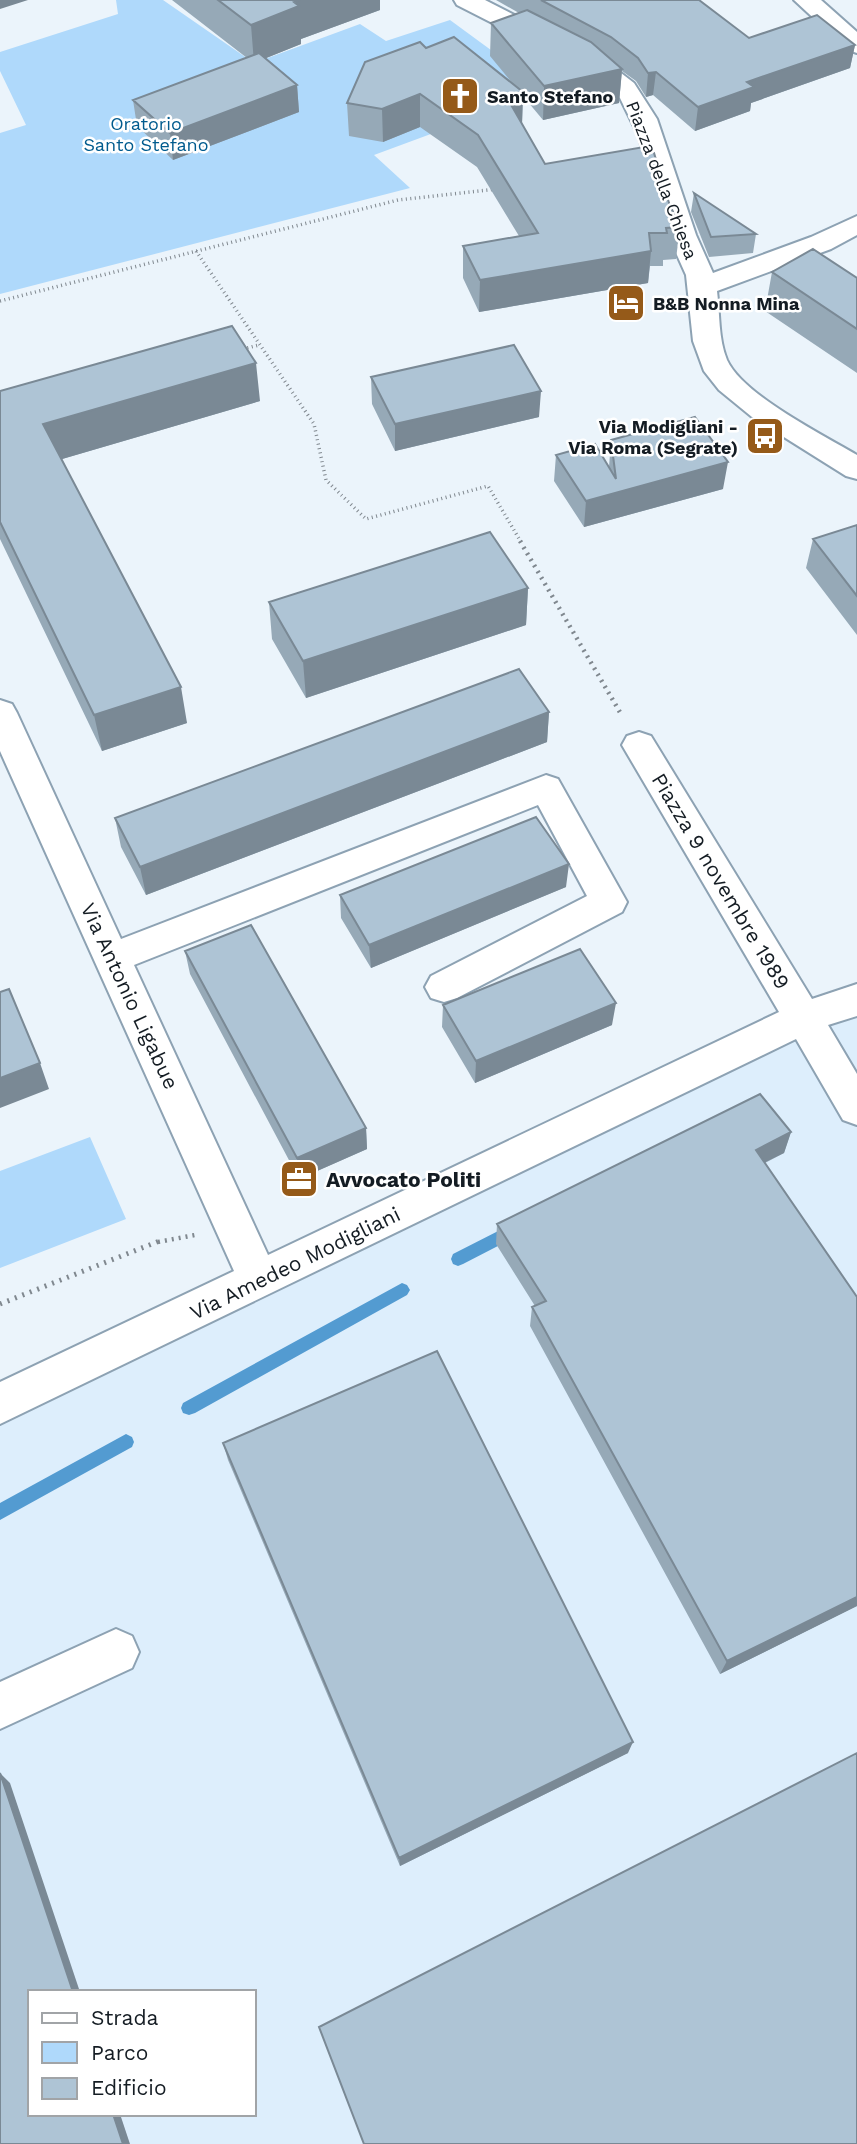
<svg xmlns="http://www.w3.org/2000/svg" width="857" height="2144" font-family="'Work Sans',sans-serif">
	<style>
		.built { fill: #ddeefc; fill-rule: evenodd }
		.green { fill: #afd9fb }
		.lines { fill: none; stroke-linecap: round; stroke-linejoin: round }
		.stream { fill: #539bd1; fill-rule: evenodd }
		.minor-casing { stroke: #8da2b3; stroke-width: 4 }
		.path-far2 { stroke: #80888f; stroke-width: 3.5; stroke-dasharray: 1 3.5; stroke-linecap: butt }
		.path-far1 { stroke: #80888f; stroke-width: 4.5; stroke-dasharray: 2 5; stroke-linecap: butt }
		.path { stroke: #80888f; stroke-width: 5; stroke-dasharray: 2 6; stroke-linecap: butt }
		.minor { fill: #fff; fill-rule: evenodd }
		.wall { fill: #96a9b7 }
		.shaded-wall { fill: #7a8995 }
		.building { fill: #aec4d5; stroke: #7a8995; stroke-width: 2 }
		.labels { text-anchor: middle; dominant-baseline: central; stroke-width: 5; stroke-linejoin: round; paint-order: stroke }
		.far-poi-label { font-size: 18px; font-weight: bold; fill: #141c23; stroke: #fff; text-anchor: start }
		.far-park-label { font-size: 18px; fill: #005b8e; stroke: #fff }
		.far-street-label { font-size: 18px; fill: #141c23; stroke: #fff }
		.street-label { font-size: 21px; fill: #141c23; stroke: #fff }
		.poi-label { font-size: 21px; font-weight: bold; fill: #141c23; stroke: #fff; text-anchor: start }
	</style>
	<rect width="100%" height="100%" fill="#ebf4fb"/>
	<path class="built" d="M857 1013V2144H0V1418L798 1033ZM30 1992H254V2114H30Z"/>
	<path class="green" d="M116 0H163L254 63 360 24 386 41 450 20 547 91 374 155 410 188 0 294V133L26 125 0 71V52L118 14Z
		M90 1137 126 1219 0 1268V1171Z"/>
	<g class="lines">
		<path class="stream" d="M512 1224 517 1226 519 1231 517 1236 463 1264 458 1266 453 1264 451 1259 453 1254Z
			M402 1283 407 1285 410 1290 407 1295 195 1413 189 1415 183 1413 181 1408 183 1403Z
			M126 1434 132 1437 134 1442 132 1447 0 1520V1503Z"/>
		<defs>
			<path id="minor" d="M454 0H485L608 63 634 83 657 119 696 235 713 273 811 237 857 216V235L831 249 717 291C720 314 718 338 727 360 743 395 823 435 857 455V479L846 476 752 417 719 390 704 371 693 341 686 275 668 235 638 135 620 98 590 73 457 5Z
				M794 0H821L857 32V53L848 50Z
				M0 700 12 704 17 713 121 939 546 775 558 779 627 902 622 912 457 998 444 1002 431 998 425 987 431 976 587 896 538 805 134 965 268 1255 779 1012 622 745 627 736 639 732 651 736 812 999 857 984V1016L828 1025 857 1074V1125L843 1120 796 1039 0 1424V1382L234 1271 0 751Z
				M116 1629 132 1636 139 1652 132 1668 0 1729V1682Z"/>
		</defs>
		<use href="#minor" class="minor-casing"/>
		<path class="path-far2" d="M196 251 314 424 326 480 366 519 488 486 521 542
			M0 301 398 200 497 189
			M243 349 259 345"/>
		<path class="path-far1" d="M520 541 621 714
			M158 1242 195 1235"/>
		<path class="path" d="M0 1304 162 1240"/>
		<use href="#minor" class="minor"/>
	</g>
	<path class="wall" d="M172 0H380V10L301 39V44L266 58 297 85 299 112 173 160 137 126 133 100 247 58Z
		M496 0H699L749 38 855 45 850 68 751 103 750 111 695 131 653 95 646 97 636 81 622 71 619 103 543 120 523 96 522 124 545 164 669 203 680 227 676 259 663 260V266H650L648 283 479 312 463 278V246L519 236 477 167 420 127 383 142 349 136 347 103 426 48 513 84 490 56 491 23 519 13Z
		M694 193 756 234 753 253 709 257 691 212Z
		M772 272 857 278V373L765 311Z
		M371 377 539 417 395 451 372 404Z
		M0 391 260 401 62 459 187 723 102 751 0 539Z
		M611 440 723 489 584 527 554 481 556 455 609 467Z
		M857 525V635L806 568 813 539Z
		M528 588 526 625 306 698 272 639 269 602Z
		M549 712 547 742 146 895 121 847 115 818Z
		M566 887 371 968 341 918 340 895Z
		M185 951 366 1128 367 1149 299 1179 190 974Z
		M443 1005 612 1025 475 1083 442 1027Z
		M791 1132 784 1153 765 1163 857 1606 720 1674 530 1326 532 1307 535 1306 496 1244 497 1224Z
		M223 1443 628 1753 400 1866 228 1460Z"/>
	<path class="shaded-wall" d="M0 0H28L0 9Z
		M300 0H380V10L301 39V44L254 63 251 25Z
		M855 45 850 68 751 103 750 111 695 131 698 107 747 82Z
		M622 69 619 103 543 120 544 86Z
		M656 72 653 95 646 97 648 73Z
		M297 85 299 112 173 160 170 133Z
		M523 92 522 124 506 96Z
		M420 94V127L383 142 382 109Z
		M651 251 648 283 479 312 480 280Z
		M256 363 260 401 52 462 43 424Z
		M541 391 539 417 395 451V424Z
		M728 462 723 489 584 527 586 501Z
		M528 588 526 625 306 698 303 661Z
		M181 687 187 723 102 751 94 715Z
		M549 712 547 742 146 895 140 867Z
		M569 864 566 887 371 968 369 945Z
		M616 1003 612 1025 475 1083 476 1061Z
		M40 1063 49 1089 0 1108V1078Z
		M366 1128 367 1149 299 1179 297 1158Z
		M791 1132 784 1153 749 1170 756 1150Z
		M857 1597V1606L720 1674 727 1661Z
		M633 1742 628 1753 400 1866 399 1858Z
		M0 1773 10 1783 80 1992H73Z
		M113 2114H120L130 2144H123Z"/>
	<path class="building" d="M218 0H300L294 2 299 6 251 25Z
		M541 0H699L749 38 817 15 855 45 747 82 754 87 698 107 656 72 648 73 638 58 611 37Z
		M527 10 591 42 622 69 544 86 491 23Z
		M454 37 523 92 506 96 545 164 644 147 654 153 669 203 680 227 666 228 667 233H649L651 251 480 280 463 246 538 233 478 135 420 94 382 109 347 103 365 62 420 42 426 48Z
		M259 53 297 85 170 133 133 100Z
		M694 193 756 234 711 237Z
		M813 249 857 278V329L772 272Z
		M232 326 256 363 43 424 181 687 94 715 0 522V391Z
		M514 345 541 391 395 424 371 377Z
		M695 417 728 462 586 501 556 455 595 444 616 479 611 440Z
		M857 525V596L813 539Z
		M490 532 528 588 303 661 269 602Z
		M519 669 549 712 140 867 115 818Z
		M536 817 569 864 369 945 340 895Z
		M251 925 366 1128 297 1158 185 951Z
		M580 949 616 1003 476 1061 443 1005Z
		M9 989 40 1063 0 1078V992Z
		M760 1094 791 1132 756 1150 857 1297V1597L727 1661 532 1307 546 1301 497 1224Z
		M437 1351 633 1742 399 1858 223 1443Z
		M857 1753V2144H364L319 2027Z
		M0 1773 73 1992H30V2114H113L123 2144H0Z"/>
	<defs>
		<symbol id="church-square" viewBox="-11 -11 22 22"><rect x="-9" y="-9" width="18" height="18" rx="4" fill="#955a19" stroke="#fff"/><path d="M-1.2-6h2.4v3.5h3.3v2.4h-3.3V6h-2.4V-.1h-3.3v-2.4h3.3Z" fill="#fff"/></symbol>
		<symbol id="hotel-square" viewBox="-11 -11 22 22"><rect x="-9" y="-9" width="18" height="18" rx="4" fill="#955a19" stroke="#fff"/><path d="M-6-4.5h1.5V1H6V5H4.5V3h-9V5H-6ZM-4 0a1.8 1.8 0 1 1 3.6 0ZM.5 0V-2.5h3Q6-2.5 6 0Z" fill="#fff"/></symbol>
		<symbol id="bus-square" viewBox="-11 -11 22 22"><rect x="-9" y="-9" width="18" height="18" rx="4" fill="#955a19" stroke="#fff"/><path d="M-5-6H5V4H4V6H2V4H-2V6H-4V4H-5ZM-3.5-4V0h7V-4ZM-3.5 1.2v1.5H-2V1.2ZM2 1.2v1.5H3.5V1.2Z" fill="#fff"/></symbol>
		<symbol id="office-square" viewBox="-11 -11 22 22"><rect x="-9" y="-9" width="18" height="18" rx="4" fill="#955a19" stroke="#fff"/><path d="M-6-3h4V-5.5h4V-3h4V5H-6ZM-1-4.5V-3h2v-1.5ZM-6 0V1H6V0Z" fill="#fff"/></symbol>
	</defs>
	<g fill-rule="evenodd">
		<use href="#church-square" x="438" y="74" width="44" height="44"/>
		<use href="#hotel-square" x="604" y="281" width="44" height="44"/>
		<use href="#bus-square" x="743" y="414" width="44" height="44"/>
		<use href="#office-square" x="277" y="1157" width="44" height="44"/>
	</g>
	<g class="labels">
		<g class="far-poi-label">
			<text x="487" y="96">Santo Stefano</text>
			<text x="653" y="303">B&amp;B Nonna Mina</text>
			<text x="738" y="426" text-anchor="end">Via Modigliani -<tspan x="738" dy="21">Via Roma (Segrate)</tspan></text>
		</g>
		<g class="far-park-label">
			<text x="146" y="123">Oratorio<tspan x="146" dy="21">Santo Stefano</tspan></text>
		</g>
		<g class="far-street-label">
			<text transform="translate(662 180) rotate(69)">Piazza della Chiesa</text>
		</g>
		<g class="street-label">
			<text transform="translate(721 881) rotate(59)">Piazza 9 novembre 1989</text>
			<text transform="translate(130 996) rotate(65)">Via Antonio Ligabue</text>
			<text transform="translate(295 1263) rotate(-26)">Via Amedeo Modigliani</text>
		</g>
		<g class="poi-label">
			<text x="326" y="1179">Avvocato Politi</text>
		</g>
	</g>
	<rect x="28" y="1990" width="228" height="126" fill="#ffffff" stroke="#a1a4a7" stroke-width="2"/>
	<rect x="42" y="2013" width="35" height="10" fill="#ffffff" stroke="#a1a4a7" stroke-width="2"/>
	<text x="91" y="2025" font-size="21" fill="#141c23">Strada</text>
	<rect x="42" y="2042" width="35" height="21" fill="#afd9fb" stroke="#a1a4a7" stroke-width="2"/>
	<text x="91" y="2060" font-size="21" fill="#141c23">Parco</text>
	<rect x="42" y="2078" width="35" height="21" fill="#aec4d5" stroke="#a1a4a7" stroke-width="2"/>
	<text x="91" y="2095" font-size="21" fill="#141c23">Edificio</text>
</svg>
